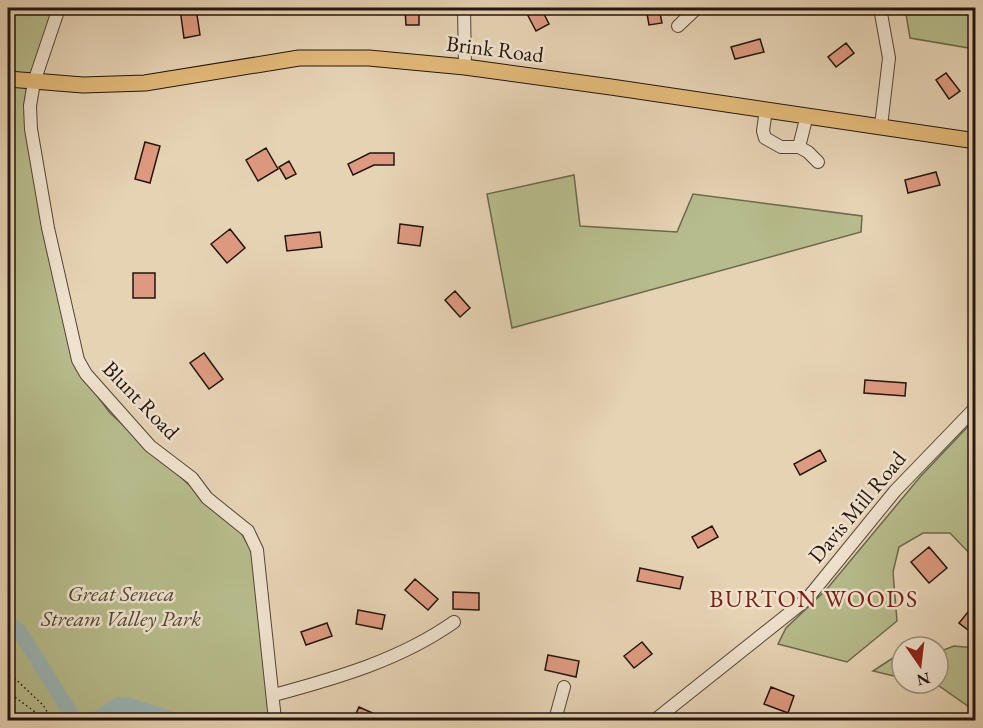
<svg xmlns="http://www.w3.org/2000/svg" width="983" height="728" font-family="'EB Garamond',serif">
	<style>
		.green { fill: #b7bc8c; stroke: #6d684e; stroke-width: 1.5 }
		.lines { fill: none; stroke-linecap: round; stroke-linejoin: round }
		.river { stroke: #99b6b5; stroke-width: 15 }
		.building { fill: #de9a80; stroke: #23150f; stroke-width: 1.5 }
		.minor-casing { stroke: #544438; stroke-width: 14 }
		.major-casing { stroke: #23150f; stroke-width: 17 }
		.path { stroke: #23150f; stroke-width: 1.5; stroke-dasharray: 1.5 3; stroke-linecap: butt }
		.minor { stroke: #efe2ce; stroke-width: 12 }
		.major { stroke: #e3ba7a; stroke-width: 15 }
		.labels { text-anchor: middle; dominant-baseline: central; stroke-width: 5; stroke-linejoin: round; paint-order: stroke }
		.street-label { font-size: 22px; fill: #23150f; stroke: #efe2ce }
		.park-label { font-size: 22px; font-style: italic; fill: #4f4734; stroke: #efe2ce }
		.neighbourhood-label { font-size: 24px; letter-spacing: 1.5px; fill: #7a1f14; stroke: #efe2ce }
	</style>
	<rect width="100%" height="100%" fill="#e6d3b4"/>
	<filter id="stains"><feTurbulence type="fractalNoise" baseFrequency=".00333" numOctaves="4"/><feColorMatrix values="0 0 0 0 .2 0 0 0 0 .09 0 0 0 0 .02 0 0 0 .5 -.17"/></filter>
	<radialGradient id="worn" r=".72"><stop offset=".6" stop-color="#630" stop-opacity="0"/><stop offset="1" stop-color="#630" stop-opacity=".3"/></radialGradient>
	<path class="green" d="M8 8H53L27 87 24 105 75 366 110 413 240 531 252 552 273 720H8Z
		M905 8H975V49L910 38Z
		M574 175 580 226 677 232 693 194 862 216 861 232 512 328 487 194Z
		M975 419V559L950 533H923L899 547 893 572 897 621 847 662 778 644 786 628 826 590 920 477Z
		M954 646 975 648V711L939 686 925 683H938V652Z
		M902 652V678L873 671Z"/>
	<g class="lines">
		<path class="river" d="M8 622 20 632 75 720
			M95 720 118 705H127L174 720"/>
	</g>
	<path class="building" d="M196 8 200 35 184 38 180 9Z
		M405 8H419V25H406Z
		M530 8H541L549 24 536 31 525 10Z
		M646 8H659L662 23 649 25Z
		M760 39 764 52 735 59 731 47Z
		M846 43 854 53 836 67 828 57Z
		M946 73 960 91 949 99 936 80Z
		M145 142 160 146 150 183 135 179Z
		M266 148 278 169 258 181 246 160Z
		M370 153H394V165H374L353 175 348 164Z
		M289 161 296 174 286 179 279 167Z
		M936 172 940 185 908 193 905 180Z
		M400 224 423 227 420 246 398 243Z
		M230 229 245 248 227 263 211 244Z
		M320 232 322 247 287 251 285 236Z
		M133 273H155V298H133Z
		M455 291 470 308 460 317 445 300Z
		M204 353 223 379 209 389 190 363Z
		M865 380 906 383 905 396 864 393Z
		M820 450 826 461 800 475 794 464Z
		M712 526 718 537 698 548 692 537Z
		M929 547 947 568 929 583 911 562Z
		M640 568 683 577 680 589 637 581Z
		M415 579 438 599 428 610 405 590Z
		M453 592 479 593V610L453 609Z
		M976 602V636L959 623Z
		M358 610 385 615 382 629 356 624Z
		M327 623 332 636 306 645 301 632Z
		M642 642 652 654 634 668 624 656Z
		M548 655 579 661 576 677 545 670Z
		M771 687 794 696 788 713 764 704Z
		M359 707 388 720H353Z"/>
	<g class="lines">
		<defs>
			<path id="minor" d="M59 8 34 82 30 106 31 129 48 228 78 360 86 374 150 446 192 478 207 498 248 531 257 550 275 720
				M464 8 465 67
				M880 8 889 58 881 126
				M678 26 697 8
				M766 109 763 131 765 138 781 147H799L807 115
				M799 147 808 152 818 162
				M274 695C337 678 400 660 454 622
				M555 720 564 687
				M655 720 807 599 895 491 976 407"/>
			<path id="major" d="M8 79 83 85 145 83 299 58H369L465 67 611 87 976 141"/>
		</defs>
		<use href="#minor" class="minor-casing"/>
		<use href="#major" class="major-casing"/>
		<path class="path" d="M8 672 43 705 52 720
			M8 692 46 720"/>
		<use href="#minor" class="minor"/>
		<use href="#major" class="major"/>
	</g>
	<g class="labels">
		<g class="street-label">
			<text transform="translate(495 49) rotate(7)">Brink Road</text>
			<text transform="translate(141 400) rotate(46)">Blunt Road</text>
			<text transform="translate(857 507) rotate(-50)">Davis Mill Road</text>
		</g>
		<g class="park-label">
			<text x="121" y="593">Great Seneca<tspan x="121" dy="25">Stream Valley Park</tspan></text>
		</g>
		<g class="neighbourhood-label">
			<text x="814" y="598">BURTON WOODS</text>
		</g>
	</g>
	<rect width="983" height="728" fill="none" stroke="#e6d3b4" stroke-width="30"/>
	<rect x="9" y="9" width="965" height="710" fill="none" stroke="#23150f" stroke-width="3"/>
	<rect x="15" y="15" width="953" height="698" fill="none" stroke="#23150f" stroke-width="1.5"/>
	<g transform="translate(920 665) rotate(166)"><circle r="28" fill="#efe2ce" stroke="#9d9082" stroke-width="1.5"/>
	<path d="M0-4.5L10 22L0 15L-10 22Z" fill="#8f2418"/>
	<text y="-9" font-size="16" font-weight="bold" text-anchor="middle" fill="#23150f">N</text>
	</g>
	<rect width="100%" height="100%" filter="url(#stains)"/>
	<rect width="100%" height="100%" fill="url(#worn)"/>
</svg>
